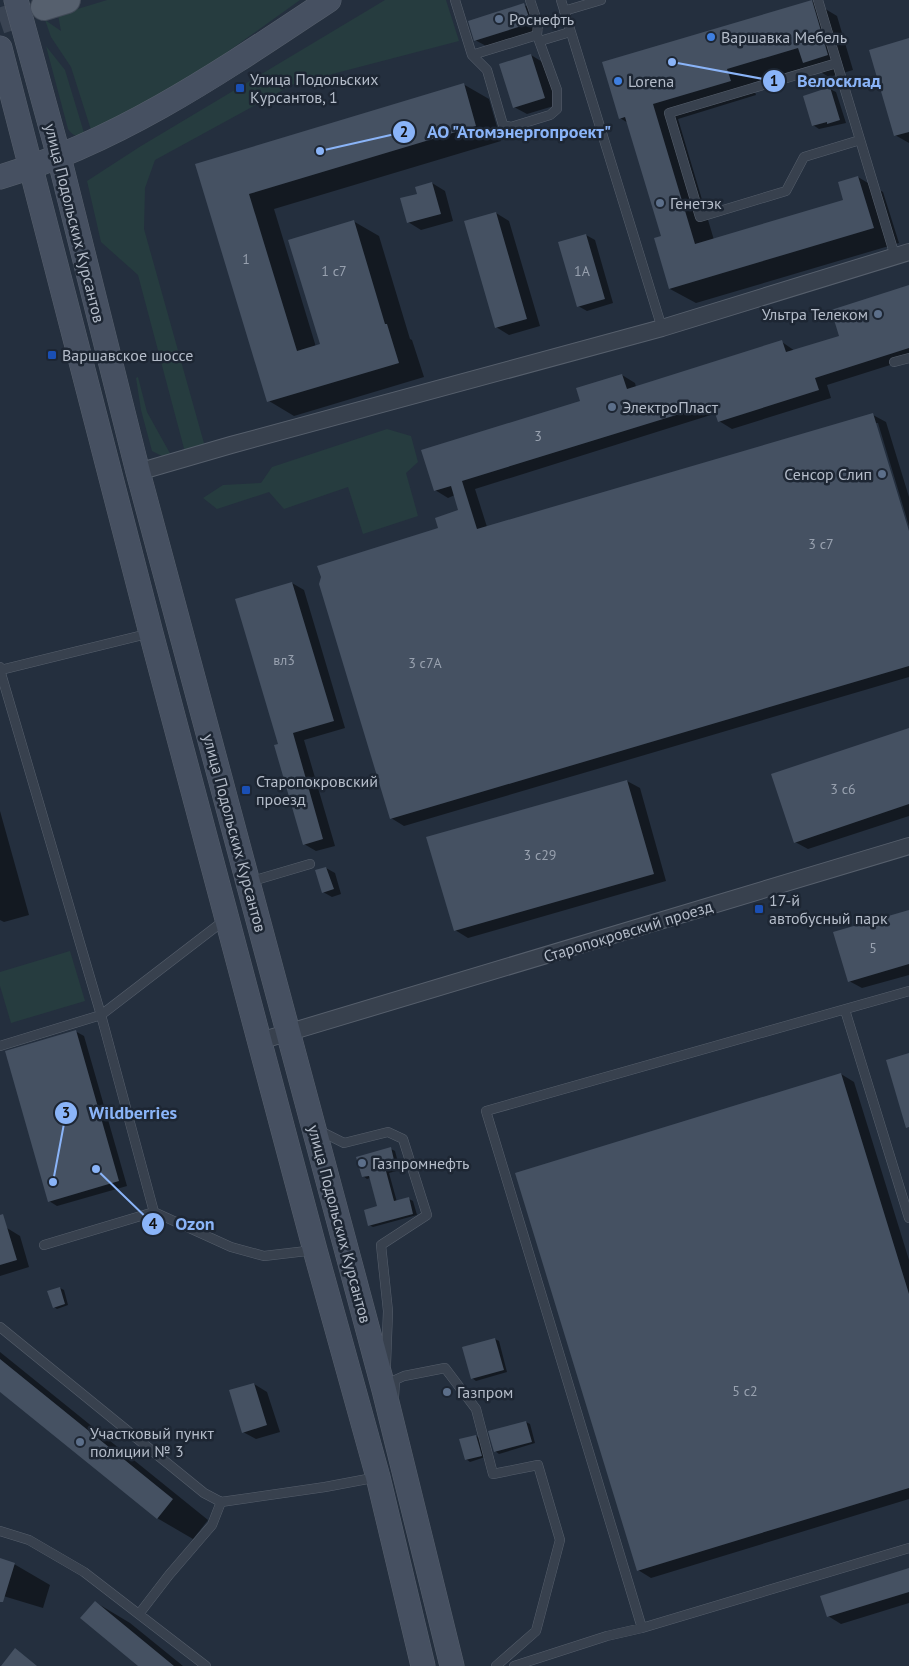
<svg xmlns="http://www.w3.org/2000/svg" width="909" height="1666" font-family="'PT Sans',sans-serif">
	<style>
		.green { fill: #263c3f }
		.shadow { fill: #0007 }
		.building { fill: #455162 }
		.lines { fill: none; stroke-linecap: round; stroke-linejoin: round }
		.primary-tunnel { stroke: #3a4453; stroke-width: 26; stroke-dasharray: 26 13; stroke-linecap: butt }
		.service-casing { stroke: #565f6c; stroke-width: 10 }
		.minor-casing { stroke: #565f6c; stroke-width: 18 }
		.secondary-casing { stroke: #565f6c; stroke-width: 25 }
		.primary-casing { stroke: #414a57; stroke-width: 28 }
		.service { stroke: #38414e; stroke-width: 9 }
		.minor { stroke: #38414e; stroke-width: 16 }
		.secondary { stroke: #465061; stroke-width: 24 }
		.primary { stroke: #56606e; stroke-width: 26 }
		.service-dot { fill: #5c6f8a; stroke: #1d2633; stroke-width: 2 }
		.shop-dot { fill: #3f7fe0; stroke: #1d2633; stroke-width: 2 }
		.transit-dot { fill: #1a4fb4; stroke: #1d2633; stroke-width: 2 }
		.labels { text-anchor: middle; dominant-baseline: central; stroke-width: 5; stroke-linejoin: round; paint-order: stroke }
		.number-label { font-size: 14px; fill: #98a1af }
		.poi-label { font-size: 16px; fill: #b4bcc9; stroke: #1d2633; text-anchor: start }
		.street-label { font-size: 16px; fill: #b4bcc9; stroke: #1d2633 }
		.leader { fill: none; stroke: #8ab4f8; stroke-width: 2 }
		.callout-dot { fill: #8ab4f8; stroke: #1d2633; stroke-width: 2 }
		.mark-label { font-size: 15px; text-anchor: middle; font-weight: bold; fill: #111 }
		.callout-label { font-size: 18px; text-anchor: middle; font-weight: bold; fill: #8ab4f8; stroke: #1d2633; stroke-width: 5; stroke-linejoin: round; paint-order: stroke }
	</style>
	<rect width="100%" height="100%" fill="#242f3e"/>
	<path class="green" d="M107 0H300L198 73 92 133 71 67 51 37 45 20 61 31 58 15Z
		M385 0H446L459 41 294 84 155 160 145 188 144 229 207 454 186 456 138 275 101 242 87 181 141 146Z
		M46 46 65 70 85 136C77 137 73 136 68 129Z
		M138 377 147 412 172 457H164L152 451 141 410 136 378Z
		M387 429 411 436 418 462 406 473 418 516 363 534 348 487 284 509 269 492 217 509 203 498 223 485 261 483 272 467Z
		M70 951 85 1001 11 1023 0 986V972Z"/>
	<path class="shadow" d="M812 1 837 16 853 70 829 77 810 66 752 83 756 95 678 119 714 240 845 201 858 177 883 192 899 243 696 303 670 289 662 236 628 123 620 118Z
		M524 5 537 12 543 30 488 47 475 40Z
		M909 39V143L895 135Z
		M531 55 544 63 557 105 527 114 514 107Z
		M463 84 489 99 501 141 274 209 316 347 322 345 353 221 379 236 410 339 412 340 424 377 294 416 269 401 197 165Z
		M830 89 836 92 846 123 819 129 813 125Z
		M432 183 445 191 453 221 421 230 408 222Z
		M496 213 509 221 540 326 509 335 496 327Z
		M586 235 595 240 613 303 587 311 578 306Z
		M909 287V359L827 385 831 398 732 429 719 421 717 413 475 489 487 527 873 415 886 422 909 497V526L878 423H875L909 535V677L404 826 391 818 440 529 460 511 455 495 448 498 435 490 582 402 622 375 635 383 636 387 782 342 795 351 841 337Z
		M292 583 304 590 345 728 304 740 335 846 316 851 304 844 280 745Z
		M909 729V816L808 849 795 842Z
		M627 781 640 788 666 881 468 938 455 930Z
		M0 811 29 915 4 922 0 920Z
		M326 868 335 873 341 894 332 897 323 892Z
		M909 911V975L862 988 849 981Z
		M75 1031 84 1036 127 1186 57 1206 49 1201Z
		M841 1074 854 1082 909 1260V1499L651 1578 638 1570Z
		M391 1149 395 1151 400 1170 389 1173 397 1202 409 1199 413 1201 417 1215 373 1227 369 1225 378 1207 370 1178 367 1179 363 1176Z
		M7 1228 20 1236 29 1267 0 1276V1230Z
		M60 1288 64 1290 68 1305 57 1309 54 1307Z
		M495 1339 499 1341 507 1372 476 1381 472 1378Z
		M0 1352 208 1520 193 1539 157 1518 0 1391Z
		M254 1384 267 1392 280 1432 256 1439 243 1432Z
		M526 1422 530 1424 535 1443 499 1454 495 1451Z
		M476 1436 480 1438 485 1457 470 1462 466 1459Z
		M0 1560 14 1564 50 1585 43 1608 0 1595Z
		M909 1570V1603L841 1624 828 1616Z
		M95 1602 130 1623 183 1666H140Z"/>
	<path class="building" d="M812 0 828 55 803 63 798 48 727 69 731 81 653 104 695 244 843 200 838 182 858 176 874 228 669 289 654 238 661 236 625 117 619 119 602 62Z
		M524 3 531 23 474 41 468 21Z
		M909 38V132L894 136 869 50Z
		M531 54 545 98 513 108 499 64Z
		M464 83 476 126 249 194 297 351 320 344 288 240 354 220 385 324H387L399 363 267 402 195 164Z
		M830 87 840 120 827 124V122L812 126 803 96Z
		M432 182 441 214 407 223 400 198 417 194 415 187Z
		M496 212 527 319 495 328 464 221Z
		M586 234 605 299 577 307 558 242Z
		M909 285V348L815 378 819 390 718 422 712 404 462 481 477 529 873 413 909 531V666L390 819 319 584 321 577 317 566 438 528 435 518 458 510 451 486 434 491 421 450 580 401 576 388 622 374 627 389 782 340 786 352 839 336 831 310Z
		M292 582 334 721 293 733 323 839 303 845 274 745 278 744 235 599Z
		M909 728V804L794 843 771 774Z
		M627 780 654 874 454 931 426 837Z
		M326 867 334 889 322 893 315 870Z
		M909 910V964L848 982 833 932Z
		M76 1030 119 1181 48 1202 5 1051Z
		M909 1053V1127L906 1128 886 1060Z
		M841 1073 909 1294V1488L637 1571 515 1173Z
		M391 1147 396 1169 386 1171 394 1201 409 1197 413 1214 368 1226 364 1210 377 1206 369 1176 362 1177 356 1157Z
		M3 1214 17 1260 0 1265V1215Z
		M60 1287 65 1304 53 1308 47 1291Z
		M495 1338 504 1370 471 1379 462 1347Z
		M0 1359 173 1499 157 1519 0 1392Z
		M254 1383 267 1425 242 1433 229 1390Z
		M526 1421 532 1442 494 1452 488 1431Z
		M476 1435 482 1456 465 1460 459 1439Z
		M0 1558 15 1563 3 1602H0Z
		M909 1568V1592L827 1617 820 1596Z
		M95 1601 174 1666H138L80 1618Z
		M15 1648 37 1666H1Z"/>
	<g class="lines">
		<path class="primary-tunnel" d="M0 21 42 7"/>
		<defs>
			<path id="service" d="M455 0 472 55 487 70 503 125 511 127 550 115 557 109V90L537 35 472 55
				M530 0 538 24 537 35
				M561 0 662 328
				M818 0 895 256
				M564 11 601 0
				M540 41 570 32
				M837 63 669 113 700 217 786 191 804 157 860 140
				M894 362 909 358
				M0 667 1 670 151 633
				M0 670 101 1015 0 1046
				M249 882 310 864
				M845 1010 909 1218
				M318 1130 344 1143 388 1132 403 1139 427 1215 381 1245 388 1311 386 1364
				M154 1212 101 1015 226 919
				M44 1245 154 1212 231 1247 264 1256 315 1250
				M0 1327 204 1493 221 1502 325 1487 378 1477
				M394 1397 395 1380 404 1376 445 1368 476 1409 493 1474 538 1465 560 1540 536 1631 496 1666
				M0 1531 29 1540 84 1572 206 1666
				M139 1614 169 1575 212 1525 221 1502
				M642 1628 486 1111 909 991
				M514 1666 607 1636 642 1628 909 1548"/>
			<path id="minor" d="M138 472 231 445 662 328 909 252
				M260 1041 909 846"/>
			<path id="secondary" d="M16 0 59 157 138 472 384 1390 452 1666
				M0 48 151 633 315 1250 378 1477 423 1666
				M0 177C121 141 225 69 329 0"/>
			<path id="primary" d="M44 7 67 0"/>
		</defs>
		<use href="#service" class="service-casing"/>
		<use href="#minor" class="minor-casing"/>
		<use href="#secondary" class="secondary-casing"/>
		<use href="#primary" class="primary-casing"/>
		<use href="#service" class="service"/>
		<use href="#minor" class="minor"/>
		<use href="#secondary" class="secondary"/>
		<use href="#primary" class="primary"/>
	</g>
	<g class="service-dot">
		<circle cx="499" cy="19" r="5"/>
		<circle cx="660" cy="203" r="5"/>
		<circle cx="878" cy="314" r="5"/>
		<circle cx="612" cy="407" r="5"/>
		<circle cx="882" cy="474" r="5"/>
		<circle cx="362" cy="1163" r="5"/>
		<circle cx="447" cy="1392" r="5"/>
		<circle cx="80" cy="1442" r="5"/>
	</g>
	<g class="shop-dot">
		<circle cx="711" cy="37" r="5"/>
		<circle cx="618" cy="81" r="5"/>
	</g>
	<g class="transit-dot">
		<rect x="235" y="83" width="10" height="10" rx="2.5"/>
		<rect x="47" y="350" width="10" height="10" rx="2.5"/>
		<rect x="241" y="785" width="10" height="10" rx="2.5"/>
		<rect x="754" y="904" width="10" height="10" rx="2.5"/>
	</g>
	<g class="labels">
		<g class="number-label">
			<text x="246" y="259">1</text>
			<text x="334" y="271">1 с7</text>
			<text x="582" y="271">1A</text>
			<text x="538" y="436">3</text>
			<text x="821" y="544">3 с7</text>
			<text x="284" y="660">вл3</text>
			<text x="425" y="663">3 с7А</text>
			<text x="843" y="789">3 с6</text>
			<text x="540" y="855">3 с29</text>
			<text x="873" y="948">5</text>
			<text x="745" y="1391">5 с2</text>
		</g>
		<g class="poi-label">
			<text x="509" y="19">Роснефть</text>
			<text x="721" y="37">Варшавка Мебель</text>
			<text x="250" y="79">Улица Подольских<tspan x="250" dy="18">Курсантов, 1</tspan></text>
			<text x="628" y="81">Lorena</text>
			<text x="670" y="203">Генетэк</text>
			<text x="868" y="314" text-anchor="end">Ультра Телеком</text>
			<text x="62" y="355">Варшавское шоссе</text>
			<text x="622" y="407">ЭлектроПласт</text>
			<text x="872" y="474" text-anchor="end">Сенсор Слип</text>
			<text x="256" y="781">Старопокровский<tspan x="256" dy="18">проезд</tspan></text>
			<text x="769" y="900">17-й<tspan x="769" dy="18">автобусный парк</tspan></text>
			<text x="372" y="1163">Газпромнефть</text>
			<text x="457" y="1392">Газпром</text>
			<text x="90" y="1433">Участковый пункт<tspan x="90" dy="18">полиции № 3</tspan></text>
		</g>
		<g class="street-label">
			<text transform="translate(75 223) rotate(76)">улица Подольских Курсантов</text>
			<text transform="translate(235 833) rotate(75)">улица Подольских Курсантов</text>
			<text transform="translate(628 931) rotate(-17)">Старопокровский проезд</text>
			<text transform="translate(340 1224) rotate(75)">улица Подольских Курсантов</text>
		</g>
	</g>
	<path class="leader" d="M672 62L774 81M320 151L404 132M53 1182L66 1113M96 1169L153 1224"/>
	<g class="callout-dot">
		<circle cx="672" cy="62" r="5"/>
		<circle cx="320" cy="151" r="5"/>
		<circle cx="53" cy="1182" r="5"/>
		<circle cx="96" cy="1169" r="5"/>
		<circle cx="774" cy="81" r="12"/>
		<circle cx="404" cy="132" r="12"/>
		<circle cx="66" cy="1113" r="12"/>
		<circle cx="153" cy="1224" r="12"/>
	</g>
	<g class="mark-label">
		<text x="774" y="86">1</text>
		<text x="404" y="137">2</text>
		<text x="66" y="1118">3</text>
		<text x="153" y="1229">4</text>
	</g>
	<g class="callout-label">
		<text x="839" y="87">Велосклад</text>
		<text x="519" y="138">АО "Атомэнергопроект"</text>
		<text x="133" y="1119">Wildberries</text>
		<text x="195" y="1230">Ozon</text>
	</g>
</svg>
